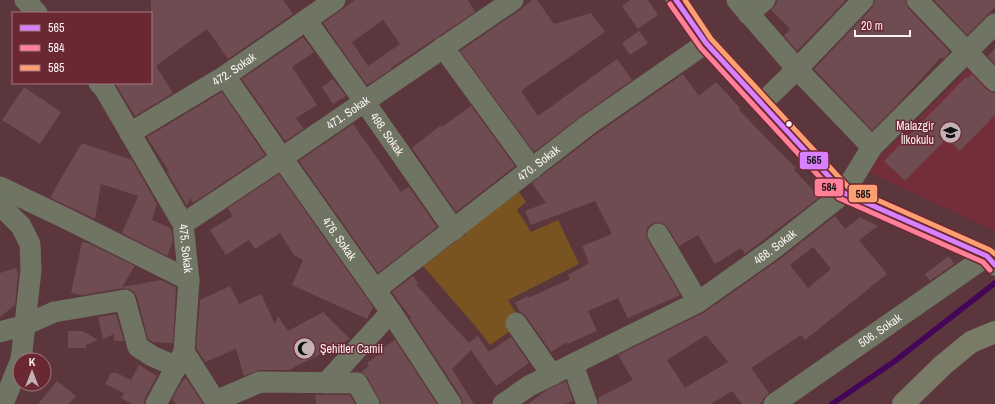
<svg xmlns="http://www.w3.org/2000/svg" width="995" height="404" font-family="'Archivo Narrow',sans-serif">
	<style>
		.built { fill: #732e3a }
		.green { fill: #795320 }
		.lines { fill: none; stroke-linecap: round; stroke-linejoin: round }
		.stream { stroke: #450559; stroke-width: 5.5 }
		.building { fill: #6f4c52; fill-rule: evenodd }
		.minor { stroke: #6f7463; stroke-width: 21 }
		.major { stroke: #797b67; stroke-width: 22 }
		.bus-1-casing { stroke: #6a2833; stroke-width: 8 }
		.bus-2-casing { stroke: #6a2833; stroke-width: 8 }
		.bus-3-casing { stroke: #6a2833; stroke-width: 8 }
		.bus-1 { stroke: #d880ff; stroke-width: 5 }
		.bus-2 { stroke: #ff8098; stroke-width: 5 }
		.bus-3 { stroke: #fd9f72; stroke-width: 5 }
		.bus-dot { fill: #fbf2f3; stroke: #6a2833; stroke-width: 1.5 }
		.labels { text-anchor: middle; dominant-baseline: central; stroke-width: 3; stroke-linejoin: round; paint-order: stroke }
		.street-label { font-size: 12px; fill: #fbf2f3; stroke: #6a2833 }
		.poi-label { font-size: 12px; fill: #fbf2f3; stroke: #6a2833; text-anchor: end }
		.line-badge { stroke: #6a2833; stroke-width: 1.5 }
		.pale-badge-label { font-size: 11px; text-anchor: middle; font-weight: bold; fill: #111 }
	</style>
	<rect width="100%" height="100%" fill="#5b373d"/>
	<path class="built" d="M969 69 995 95V231L866 171Z"/>
	<path class="green" d="M519 192 526 202 517 210 531 232 558 220 579 264 508 300 522 323 490 345 477 328 423 266 466 234 463 231Z"/>
	<g class="lines">
		<path class="stream" d="M832 404 895 361 995 283"/>
	</g>
	<path class="building" d="M151 0H283L293 14 228 59 207 29 156 66 173 93 135 116 115 83H151Z
		M355 0H468L475 12 391 68 392 69 367 85 323 23ZM383 20 400 44 368 66 352 42Z
		M532 0H537L554 24 591 13 605 32 521 91 538 116 617 59 632 80 581 116 534 152 460 51 520 10Z
		M630 0H648L658 15 638 29 622 6Z
		M777 0H846L797 51 784 36 790 29 771 10 776 5Z
		M875 0H905L908 8 950 52 943 59 941 57 900 102 872 130 814 69 872 8Z
		M934 0H995V7L967 35Z
		M639 31 648 43 630 55 622 43Z
		M303 37 314 52 292 67 317 105 296 118 304 129 285 141 242 79Z
		M995 48V64L988 56Z
		M683 74 699 96 716 82 740 108 739 110 796 168 794 170 820 197 745 254 741 248 715 264 698 235 679 246 668 228 664 224 658 222 652 224 647 228 646 234 648 240 680 295 628 318 618 298 588 311 597 331 567 344V342L551 352 526 316 520 312 515 303 527 296 528 298 570 279 568 275 589 263 582 246 612 234 595 201 531 225 525 211 546 203 532 183 595 135Z
		M972 74 987 90 991 92 995 93V115L960 151 947 138 905 181 884 161 966 77 968 78Z
		M333 79 346 96 333 104 322 87Z
		M24 87 61 112 40 144 2 120Z
		M222 92 265 155 193 203 190 198 187 206 167 172 170 173 147 137Z
		M471 106 515 166 456 212 412 148 441 125 442 127Z
		M353 124 401 192 409 187 437 227 378 273 299 161Z
		M82 143 132 160 157 204 152 220 171 228 173 241 167 256 122 233 138 196 101 184 95 219 51 198 58 183Z
		M279 174 373 307 367 319 292 285 303 260 294 255 280 233 255 249 249 240 226 255 210 230 233 216 228 208Z
		M835 216 845 229 860 217 878 226 859 240 887 274 805 340 801 335 751 368 769 393 763 399V401L759 404H742L732 391 711 404H599L598 398 633 380 618 355 705 312 780 259ZM813 247 831 269 808 288 790 265ZM706 335 728 362 685 388 667 360Z
		M82 242 88 243 135 266 122 287 161 280 176 287 173 343 153 342 148 339 137 297 134 292 129 289 123 288 82 295 71 293Z
		M949 256 954 264 930 281 925 274Z
		M16 268 18 274 15 305 0 317V273Z
		M413 276 418 283 416 284 443 315 469 343 478 336 489 352 511 337 529 363 496 386 471 350 452 369 474 404H463L461 397 410 319 411 318 392 292Z
		M230 286 239 304 261 294 275 324 278 316 288 331 323 312 350 339 289 370H260L244 376 236 349 205 362 196 348 200 300Z
		M116 314 124 341H114V334L103 339 98 317Z
		M68 331H82L98 340 86 345V348H68Z
		M395 340 437 404H381L379 398 367 377 361 372 369 366 367 363 379 354 377 352Z
		M139 365 157 376 145 398 144 404H132L121 398 124 393 105 384 111 373H117L131 380Z
		M186 378 203 404H176L172 399 182 381Z
		M57 381 76 396 69 404H38Z
		M566 381 573 401 565 404H528L547 390Z
		M315 395H350L355 404H316Z"/>
	<g class="lines">
		<g class="minor">
			<path d="M25 0 37 13"/>
			<path d="M676 0 706 43 844 193 987 256 995 265"/>
			<path d="M737 0 797 69 872 147"/>
			<path d="M917 0 995 81"/>
			<path d="M748 14 765 0"/>
			<path id="s1" d="M306 20 364 101 454 230"/>
			<path d="M443 47 532 169"/>
			<path id="s2" d="M225 76 282 158 391 312 451 404"/>
			<path id="s3" d="M99 83 104 88 183 224 189 280 184 352 217 404"/>
			<path d="M761 104 797 69 863 0"/>
			<path id="s4" d="M130 133 225 76 335 0"/>
			<path d="M0 187 67 219 189 280"/>
			<path d="M0 205 21 226 30 244 31 270 21 360"/>
			<path id="s5" d="M183 224 282 158 513 0"/>
			<path d="M658 234 698 302"/>
			<path id="s6" d="M375 290 588 125 706 43"/>
			<path d="M516 323 552 375"/>
			<path d="M0 332 25 325 54 312 125 300 138 347 152 356 177 367"/>
			<path d="M573 365 587 404"/>
			<path d="M326 383 391 312"/>
			<path d="M216 401 260 382 357 383 369 404"/>
			<path d="M3 404 20 362"/>
			<path d="M156 404 183 354"/>
			<path id="s7" d="M503 404 529 386 698 302 773 249 844 193 872 147 995 24"/>
			<path id="s8" d="M774 404 987 256"/>
		</g>
		<path class="major" d="M903 404 943 365 971 342 995 332"/>
		<defs>
			<path id="bus-1" d="M676 0 706 43 844 193 987 256 995 265"/>
			<path id="bus-2" d="M670 4 701 48 839 198 983 262 990 270"/>
			<path id="bus-3" d="M685 0 711 39 848 187 990 250 995 254"/>
		</defs>
		<use href="#bus-1" class="bus-1-casing"/>
		<use href="#bus-2" class="bus-2-casing"/>
		<use href="#bus-3" class="bus-3-casing"/>
		<use href="#bus-1" class="bus-1"/>
		<use href="#bus-2" class="bus-2"/>
		<use href="#bus-3" class="bus-3"/>
	</g>
	<defs>
		<symbol id="school-disc" viewBox="-11 -11 22 22"><circle r="9.5" fill="#c3b1b3" stroke="#6a2833"/><path d="M0-5L7-2L0 1L-7-2ZM-4 1L0 2.5L4 1V4Q0 6-4 4Z" fill="#111"/></symbol>
		<symbol id="mosque-disc" viewBox="-11 -11 22 22"><circle r="9.5" fill="#c3b1b3" stroke="#6a2833"/><path d="M3.5-4.9A6 6 0 1 0 3.5 4.9A5 5 0 1 1 3.5-4.9Z" fill="#111"/></symbol>
	</defs>
	<g fill-rule="evenodd">
		<use href="#school-disc" x="938" y="120" width="25" height="25"/>
		<use href="#mosque-disc" x="292" y="336" width="25" height="25"/>
	</g>
	<circle class="bus-dot" cx="789" cy="124" r="3.5"/>
	<g class="labels">
		<g class="street-label">
			<text stroke="none"><textPath href="#s4" startOffset="122">472. Sokak</textPath></text>
			<text stroke="none"><textPath href="#s5" startOffset="199">471. Sokak</textPath></text>
			<text stroke="none"><textPath href="#s1" startOffset="140">498. Sokak</textPath></text>
			<text stroke="none"><textPath href="#s6" startOffset="207">470. Sokak</textPath></text>
			<text stroke="none"><textPath href="#s2" startOffset="199">476. Sokak</textPath></text>
			<text stroke="none"><textPath href="#s7" startOffset="315">468. Sokak</textPath></text>
			<text stroke="none"><textPath href="#s3" startOffset="189">475. Sokak</textPath></text>
			<text stroke="none"><textPath href="#s8" startOffset="129">506. Sokak</textPath></text>
		</g>
		<g class="poi-label">
			<text x="934" y="126">Malazgir<tspan x="934" dy="14">İlkokulu</tspan></text>
			<text x="320" y="349" text-anchor="start">Şehitler Camii</text>
		</g>
	</g>
	<g class="line-badge">
		<rect x="799" y="151" width="30" height="19" rx="4" fill="#d880ff"/>
		<rect x="814" y="178" width="30" height="19" rx="4" fill="#ff8098"/>
		<rect x="848" y="184" width="30" height="19" rx="4" fill="#fd9f72"/>
	</g>
	<g class="pale-badge-label">
		<text x="814" y="164">565</text>
		<text x="829" y="191">584</text>
		<text x="863" y="198">585</text>
	</g>
	<rect x="12" y="12" width="140" height="72" fill="#6a2833" stroke="#a47980"/>
	<rect x="20" y="25" width="20" height="6" fill="#d880ff" stroke="#a47980"/>
	<text x="48" y="32" font-size="12" fill="#fbf2f3">565</text>
	<rect x="20" y="45" width="20" height="6" fill="#ff8098" stroke="#a47980"/>
	<text x="48" y="52" font-size="12" fill="#fbf2f3">584</text>
	<rect x="20" y="65" width="20" height="6" fill="#fd9f72" stroke="#a47980"/>
	<text x="48" y="72" font-size="12" fill="#fbf2f3">585</text>
	<g transform="translate(32 372)"><circle r="19" fill="#6a2833" stroke="#a47980"/>
	<path d="M0-3L7 15L0 10L-7 15Z" fill="#c3b1b3"/>
	<text y="-6" font-size="11" font-weight="bold" text-anchor="middle" fill="#fbf2f3">K</text>
	</g>
	<path d="M855 30v6h55v-6" fill="none" stroke="#fbf2f3" stroke-width="2"/>
	<text x="861" y="30" font-size="12" fill="#fbf2f3" stroke="#6a2833" stroke-width="3" paint-order="stroke">20 m</text>
</svg>
